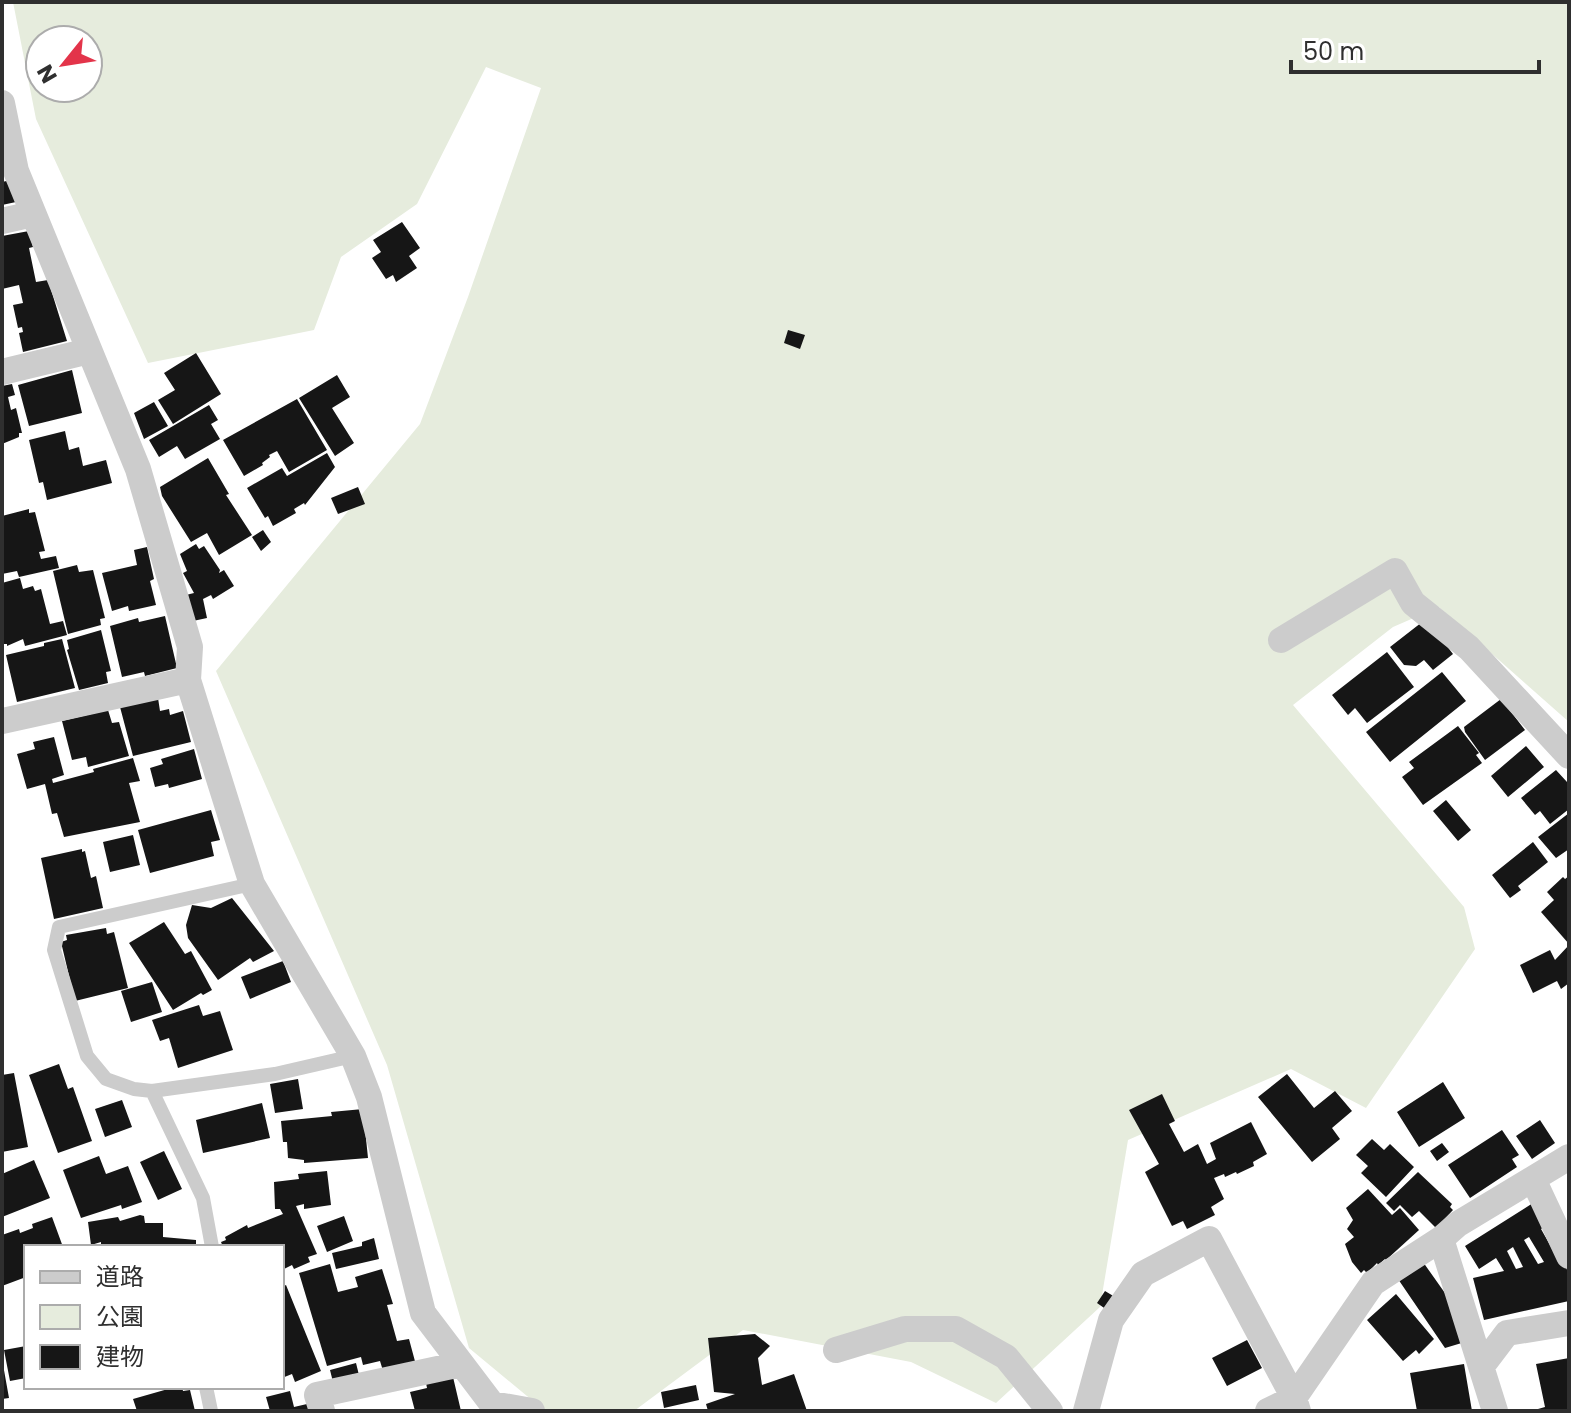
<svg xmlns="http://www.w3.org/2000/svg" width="1571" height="1413" font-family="Poppins,'Noto Sans JP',sans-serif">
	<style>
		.green { fill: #e6ecdd; fill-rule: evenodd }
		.building { fill: #161616; fill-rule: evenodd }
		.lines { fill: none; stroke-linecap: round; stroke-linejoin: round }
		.lane { stroke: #ccc; stroke-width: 14 }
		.street { stroke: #ccc; stroke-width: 26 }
	</style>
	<rect width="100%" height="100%" fill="#fff"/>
	<path class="green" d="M13 2H1569V722L1439 607 1393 627 1293 705 1464 907 1475 949 1366 1108 1291 1069 1128 1140 1100 1307 996 1403 911 1362 743 1330 634 1411H545L469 1348 387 1065 216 671 420 424 468 297 541 88 486 67 417 204 341 257 314 330 148 363 36 119ZM40 40H88V88H40Z"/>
	<path class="building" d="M11 180 16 202 2 205V182Z
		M402 222 420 248 409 256 417 268 396 282 393 275 386 279 372 258 381 252 373 240Z
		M29 231 33 247 29 248 36 282 48 280 67 341 23 352 19 333 23 332 22 327 18 328 13 305 23 303 19 285 2 289V236Z
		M788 330 805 335 800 349 784 343Z
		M196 353 221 394 173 424 158 400 175 390 164 373Z
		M72 370 82 413 29 426 18 385Z
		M337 375 350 397 332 408 354 443 335 456 299 398Z
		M12 384 15 395 8 397 11 410 16 408 22 433H19V437L2 444V386Z
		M297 399 327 450 289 472 277 451 269 455 270 457 262 463 263 465 244 476 223 440Z
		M154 402 168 426 144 439 134 413Z
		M209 405 218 420 211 424 220 439 185 459 177 446 159 457 149 440Z
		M65 431 69 450 79 447 83 466 106 460 112 483 47 500 43 482 39 483 29 440Z
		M327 453 335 467 305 505 304 503 294 509 296 513 273 526 268 516 265 518 247 488 282 468 287 476Z
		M208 458 229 494 226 495 252 535 219 555 207 533 191 542 162 496 160 487Z
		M358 487 365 504 338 514 331 498Z
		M29 509V513L35 512 45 551 39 552 41 559 56 556 59 568 19 577 17 571 2 574V516Z
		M263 530 271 542 261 551 252 537Z
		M196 544 199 549 204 546 220 570 219 573 224 570 234 586 213 599 211 595 203 599 207 618 193 621 186 595 194 593 183 573 187 571 180 554Z
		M147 547 154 579 150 581 156 605 129 611 128 606 112 611 102 573 137 565 134 550Z
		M77 565 79 572 93 570 105 618 100 619 101 625 68 634 53 571Z
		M20 578 23 589 33 586 35 591 41 589 50 624 63 621 67 635 25 646 23 639 7 646V644H2V583Z
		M165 616 177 668 145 676 144 672 122 677 110 626 138 618 139 622Z
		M1426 619 1453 654 1433 670 1424 660 1416 666 1404 665 1390 647Z
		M101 630 111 671 106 672 108 683 79 690 67 650 69 649 67 640Z
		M62 639 75 688 17 702 6 655 44 646V643Z
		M1387 652 1414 687 1367 723 1355 708 1348 715 1332 695Z
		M1442 672 1466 701 1390 762 1366 732Z
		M158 698 160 711 169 709 170 715 183 711 191 742 133 756 120 707Z
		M1501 699 1525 730 1485 760 1465 732 1464 727Z
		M108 710 112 723 119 722 129 756 88 767 86 757 72 760 62 721Z
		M1458 726 1479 753 1476 755 1482 763 1423 805 1402 777 1414 768 1409 762Z
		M54 737 64 775 52 779 53 783 94 772 93 769 133 758 140 781 129 783 140 822 64 837 57 813 52 814 45 784 27 789 17 754 35 749 33 742Z
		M1526 746 1544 767 1508 797 1491 776Z
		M194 749 202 779 169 788 168 784 155 787 150 768 163 764 161 759Z
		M1556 770 1567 782 1569 781V809L1550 824 1540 811 1535 815 1521 798Z
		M1446 800 1471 830 1458 841 1433 811Z
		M211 810 220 840 211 842 214 856 150 873 138 830Z
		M1569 813V849L1556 858 1538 837Z
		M133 835 140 865 110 872 103 842Z
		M1533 842 1548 862 1518 886 1521 890 1510 898 1492 875Z
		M82 849V852L85 851 91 878 96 876 103 908 54 919 41 858Z
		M1569 876V944L1541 912 1554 900 1547 892 1563 877 1565 879Z
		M232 898 274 951 253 962 250 958 218 980 188 938 186 925 192 905 211 908Z
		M164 922 185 954 191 951 212 990 203 995 201 993 173 1010 129 943Z
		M106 928 107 934 114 932 128 988 75 1001 61 942 67 940 66 935Z
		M1569 945V983L1561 989 1557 981 1533 993 1520 965 1550 950 1555 960Z
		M283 961 291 982 250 999 241 977Z
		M152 982 162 1012 131 1022 121 991Z
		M199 1005 203 1016 220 1011 233 1050 178 1068 169 1038 160 1041 152 1020Z
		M59 1064 68 1089 73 1087 92 1141 58 1153 29 1075Z
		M14 1073 28 1147 2 1152V1075Z
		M1287 1074 1314 1108 1335 1091 1352 1111 1332 1128 1340 1139 1312 1162 1258 1097Z
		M298 1079 303 1109 275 1113 270 1084Z
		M1443 1082 1465 1118 1419 1147 1397 1112Z
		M1162 1094 1175 1121 1169 1124 1184 1152 1198 1144 1207 1164 1216 1159 1210 1143 1251 1122 1267 1154 1253 1162 1254 1166 1237 1174 1236 1172 1225 1177 1224 1174 1214 1178 1224 1199 1211 1207 1215 1215 1187 1229 1183 1221 1172 1226 1145 1172 1159 1164 1129 1110Z
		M122 1100 132 1127 105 1137 95 1109Z
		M262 1103 270 1138 203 1153 196 1120Z
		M363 1109 368 1158 304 1163V1160L288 1158 287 1142H283L281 1121 332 1116 331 1112Z
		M1540 1120 1555 1143 1532 1159 1516 1136Z
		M1502 1130 1519 1155 1512 1159 1517 1167 1470 1198 1448 1165Z
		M1372 1139 1384 1150 1390 1144 1414 1167 1386 1197 1361 1173 1368 1166 1356 1155Z
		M1442 1143 1449 1152 1437 1161 1430 1151Z
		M164 1151 182 1189 158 1200 140 1162Z
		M99 1156 106 1174 128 1166 142 1202 122 1209 121 1205 81 1218 63 1170Z
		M34 1160 50 1198 2 1217V1174Z
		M327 1171 331 1205 304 1209V1204L296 1206 317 1254 308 1257 310 1262 294 1269 292 1265 282 1270V1247H223L221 1242 226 1240 225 1237 247 1225 248 1228 283 1214 280 1209H275L274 1182 299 1179 298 1174Z
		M1418 1172 1452 1204 1450 1207 1453 1210 1436 1228 1419 1211 1412 1217 1400 1205 1394 1211 1386 1203Z
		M1368 1189 1392 1215 1400 1208 1419 1230 1386 1260 1385 1259 1378 1265 1377 1263 1367 1273 1364 1270 1361 1273 1352 1262 1345 1244 1354 1237 1347 1229 1353 1220 1346 1208Z
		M1533 1203 1547 1225 1541 1229 1558 1259 1564 1258 1569 1278V1301L1484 1320 1473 1278 1504 1271 1496 1258 1479 1269 1465 1246ZM1529 1237 1544 1262 1538 1264 1524 1240ZM1513 1247 1523 1267 1516 1269 1507 1251Z
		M140 1215 144 1216 145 1223H163V1237L196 1240V1247H101V1242L91 1245 88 1222 118 1217 120 1221Z
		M344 1216 353 1241 327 1252 317 1226Z
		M52 1217 63 1247H26V1277L2 1286V1235L19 1229 20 1233 33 1228 32 1224Z
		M374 1238 379 1259 336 1269 332 1253 362 1246V1242Z
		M1423 1262 1452 1303 1465 1342 1445 1348 1398 1279Z
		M330 1264 338 1292 358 1287 355 1277 382 1269 393 1304 387 1305 397 1341 409 1339 416 1365 384 1374 380 1361 363 1365 361 1357 327 1366 299 1273Z
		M286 1285 321 1371 295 1382 292 1374 282 1378V1287Z
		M1105 1291 1115 1297 1107 1310 1097 1303Z
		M1396 1294 1434 1339 1419 1354 1416 1350 1403 1361 1367 1320Z
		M755 1334 770 1346 758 1358 762 1385 794 1374 807 1411H708L706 1404 735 1394 714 1392 708 1338Z
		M1247 1340 1262 1368 1227 1386 1212 1358Z
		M26 1346V1378L10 1381 4 1350Z
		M1569 1358V1411H1531L1545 1407 1536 1364Z
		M2 1359 9 1398 2 1399Z
		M356 1363 359 1375 333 1382 330 1370Z
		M1464 1364 1472 1411H1417L1410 1373Z
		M453 1377 461 1411H415L410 1392 427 1388 426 1383Z
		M696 1385 699 1400 664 1408 661 1392Z
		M175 1387H182L183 1391 190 1390 195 1411H137L133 1399Z
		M290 1391 294 1407 307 1404 309 1411H270L266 1397Z"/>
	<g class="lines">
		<path class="lane" d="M152 1091 134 1089 106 1079 87 1056 54 950 59 927 252 884
			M212 1247 203 1198 152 1091 275 1074 353 1056
			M206 1387 211 1411"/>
		<path class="street" d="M2 103 16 171 138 469 190 647 188 680 252 884 353 1056 369 1097 423 1313 492 1404 532 1411
			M2 221 33 214
			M2 372 89 351
			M1281 640 1395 571 1413 603 1469 648 1569 756
			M2 721 188 680
			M1533 1179 1569 1256
			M1441 1239 1495 1411
			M836 1350 905 1329H956L1006 1357 1050 1411
			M1482 1366 1507 1333 1569 1323
			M322 1411 317 1395 461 1364
			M1086 1411 1111 1320 1143 1274 1209 1239 1294 1398 1268 1411
			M1298 1411 1294 1398 1373 1283 1441 1239 1458 1224 1569 1157"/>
	</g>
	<rect width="1571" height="1413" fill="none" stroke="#2f2f2f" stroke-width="8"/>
	<rect x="24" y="1245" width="260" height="144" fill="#ffffff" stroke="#acacac" stroke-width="2"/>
	<rect x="40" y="1271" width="40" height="12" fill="#cccccc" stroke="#acacac" stroke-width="2"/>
	<text x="96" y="1285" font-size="24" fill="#2f2f2f">道路</text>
	<rect x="40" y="1305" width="40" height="24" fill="#e6ecdd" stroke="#acacac" stroke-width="2"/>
	<text x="96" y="1325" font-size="24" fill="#2f2f2f">公園</text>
	<rect x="40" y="1345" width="40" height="24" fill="#161616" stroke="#acacac" stroke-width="2"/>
	<text x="96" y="1365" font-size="24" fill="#2f2f2f">建物</text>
	<g transform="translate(64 64) rotate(240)"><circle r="38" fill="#ffffff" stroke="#acacac" stroke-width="2"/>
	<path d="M0-6L14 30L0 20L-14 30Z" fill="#e3344a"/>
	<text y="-12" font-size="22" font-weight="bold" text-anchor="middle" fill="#2f2f2f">N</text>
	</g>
	<path d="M1291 60v12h248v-12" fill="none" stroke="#2f2f2f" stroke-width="4"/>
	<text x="1303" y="60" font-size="24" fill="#2f2f2f" stroke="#ffffff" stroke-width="6" paint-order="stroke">50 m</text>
</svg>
